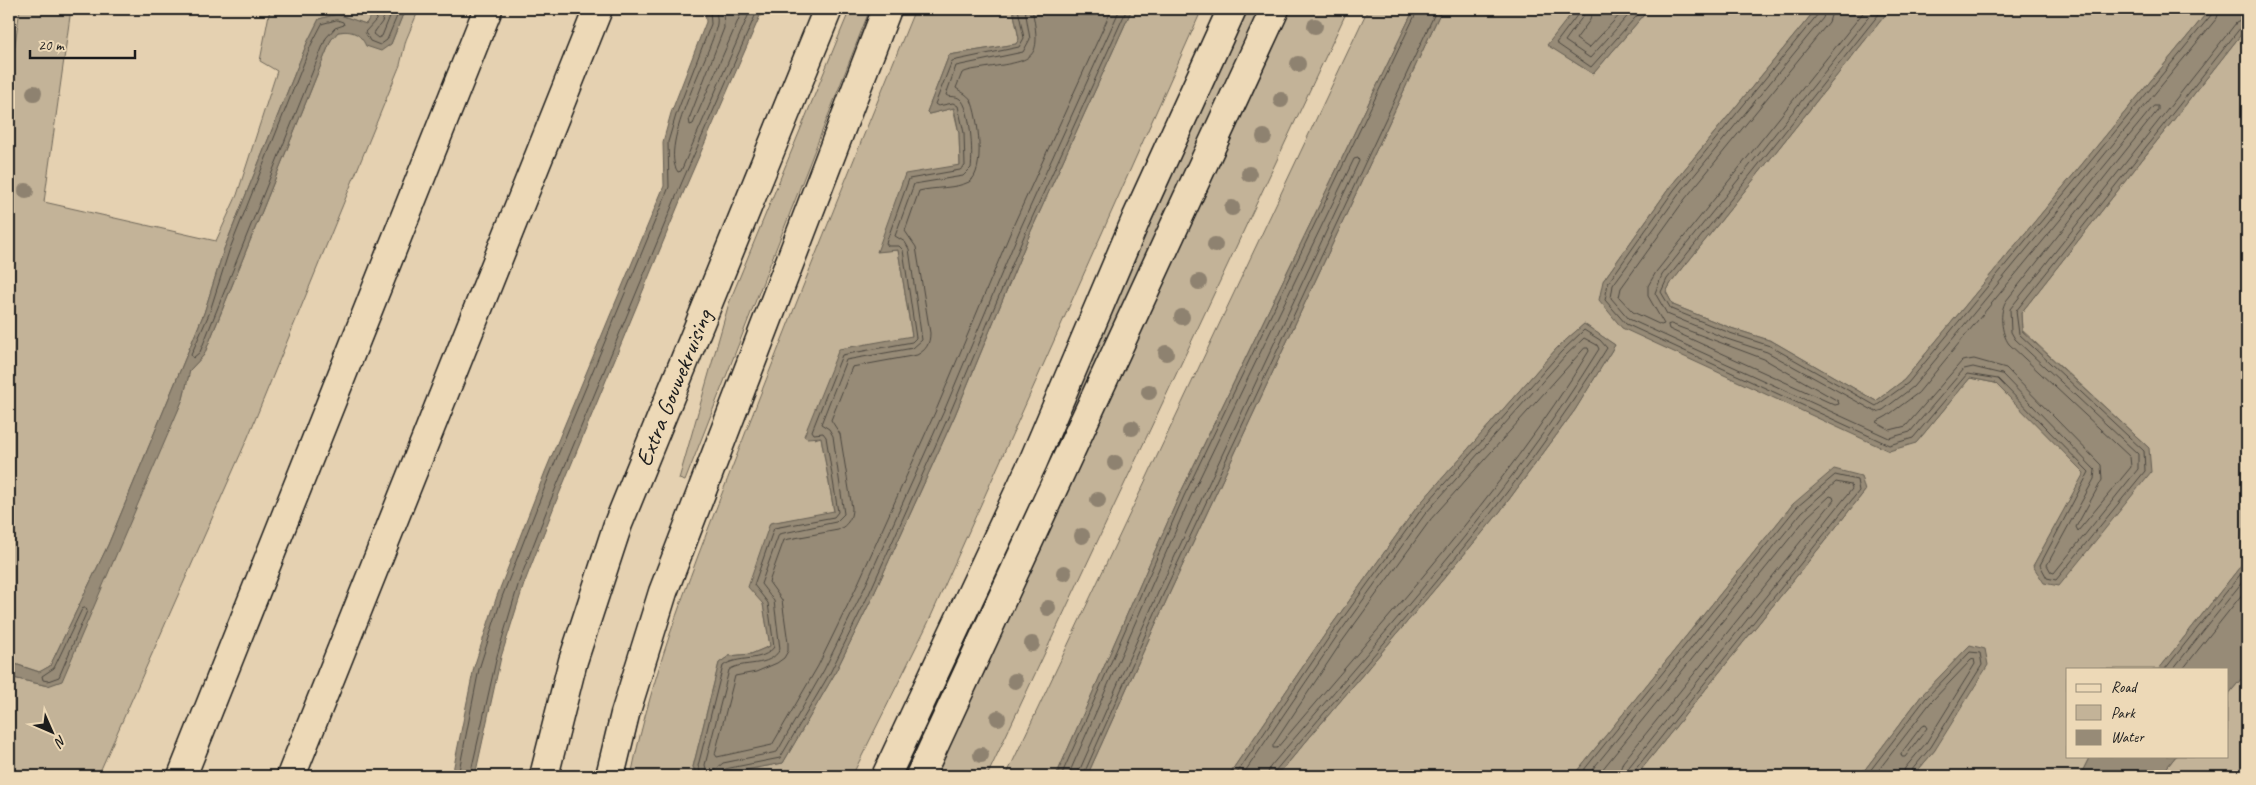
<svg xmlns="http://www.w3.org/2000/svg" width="2256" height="785" font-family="Caveat,sans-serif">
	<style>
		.green { fill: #c3b398; stroke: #70685a }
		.water { fill: #978b77; stroke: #665f53 }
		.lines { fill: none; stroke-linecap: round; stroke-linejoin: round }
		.shore { stroke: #4d4840; stroke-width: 1 }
		.major-casing { stroke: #1c1c1c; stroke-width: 31 }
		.highway-casing { stroke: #1c1c1c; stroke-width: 31 }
		.major { stroke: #edd9b7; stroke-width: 28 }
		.highway { stroke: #edd9b7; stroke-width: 28 }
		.tree { fill: #8e8270 }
		.labels { text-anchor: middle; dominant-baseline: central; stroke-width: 4.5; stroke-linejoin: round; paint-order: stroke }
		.street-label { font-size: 24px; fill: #1c1c1c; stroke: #edd9b7 }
	</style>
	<rect width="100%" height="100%" fill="#e5d1b1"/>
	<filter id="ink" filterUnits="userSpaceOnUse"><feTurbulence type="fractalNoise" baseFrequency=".02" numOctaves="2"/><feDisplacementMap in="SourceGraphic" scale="10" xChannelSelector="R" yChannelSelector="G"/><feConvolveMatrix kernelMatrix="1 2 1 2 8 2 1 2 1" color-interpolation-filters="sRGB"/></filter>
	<g filter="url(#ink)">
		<path class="green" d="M20 9H71L44 202 216 241 237 195 277 71 260 61 270 9H375L366 24 337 14 319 19 307 43 224 249 204 313 108 545 50 666 40 672 9 662V85Z
			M405 9H419L406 40 400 65 248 437 98 776H9V677L48 686 183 399 190 370 204 355 331 40 338 32 349 31 391 44Z
			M850 9H870L685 481 679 479 729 303Z
			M915 9H1013L1019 39 1016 44 949 55 927 112 929 114 953 108 959 133 960 165 877 251 898 250 912 337 815 439 821 437 834 512 771 523 763 604 770 646 751 654 729 656 719 663 693 767 697 775 703 776H631C653 667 695 563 735 460 793 309 854 159 915 9Z
			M1132 9H1202L928 623 852 776H714L783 763 834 675 873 596 955 415 1031 231Z
			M1246 9H1263L907 776H898Z
			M1288 9H1348L987 776H933Z
			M1368 9H1414L1180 494 1056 776H1006Z
			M1442 9H1575L1548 45 1593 74 1649 9H1816L1670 187 1603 281 1916 443 1970 378 1995 383 2085 473 2033 566 2149 448 2022 330 2021 313 2247 27V558L2159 669H2067V756H2090L2080 776H1913L1935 750 1970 645 1922 695 1860 776H1636L1865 491 1793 504 1573 776H1277L1499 513 1575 410 1615 345 1584 324 1557 348 1417 507 1326 633 1228 776H1087L1171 590Z
			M1890 9H2210L1904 380 1876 401 1772 341 1731 328 1673 305 1666 292 1671 283Z
			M2247 672V776H2160L2176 756H2227V696Z"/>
		<path class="water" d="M375 9H405L391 44 381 51 366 46C360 33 352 30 338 32L331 40 204 355 190 370 183 399 62 681 48 686 9 677V662L39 672 50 666 108 545 204 313 224 249 307 43 319 19 337 14 366 24Z
			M705 9H763L687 184 555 504 524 584 501 657 475 776H452L474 667 497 596 545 472 664 186 663 142 671 113 706 22Z
			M1013 9H1132L1031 231 955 415 873 596 834 675 783 763 714 776 697 775 693 767 719 663 729 656 751 654 770 646 763 604 748 587 770 523 834 511 821 437 807 438 804 436 839 349 912 336 898 250 877 252 905 174 960 165 959 133 954 108 929 114 927 112 949 55 1016 44 1019 39Z
			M1414 9H1442L1171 590 1087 776H1056L1180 494Z
			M1575 9H1649L1593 74 1547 45Z
			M1816 9H1890L1671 283 1666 292 1673 305 1731 328 1772 341 1876 401 1904 380 2210 9H2247V27L2021 313 2022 331 2149 448 2151 472 2059 586 2044 583 2033 566 2084 473 1995 383 1970 378 1916 443 1889 451 1622 328 1599 300 1603 281 1670 187Z
			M1584 324 1615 345 1575 410 1499 513 1277 776H1228L1326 633 1417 507 1557 348Z
			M1834 469 1861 476 1865 491 1636 776H1573L1793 504Z
			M2247 558V672L2227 696V669H2159Z
			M1970 645 1985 649 1988 665 1935 750 1913 776H1860L1922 695Z
			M2090 756H2176L2160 776H2080Z"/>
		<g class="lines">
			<path class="shore" d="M380 9 376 20 365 32 370 41 380 45 387 40 400 9
				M386 9 382 22 373 34 378 38 382 36 393 9
				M716 9C716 14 718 19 717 24 711 56 658 145 678 172L681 171 751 9
				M723 9 724 28 689 119 690 125 693 124 743 9
				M1032 9C1043 62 1033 60 984 68 977 69 968 70 962 73L956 88C961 92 967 94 971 100 978 116 986 172 969 182 955 189 934 187 919 191L905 231 916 247 930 333C930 344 926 350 917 355L852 367 831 420 840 434 852 508C852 518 848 525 838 530L784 540 769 582 782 600 788 643V651L784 658 777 663 756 672 735 676 715 754 717 757 772 745 818 666 856 588 937 408 1014 224 1112 9
				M1579 9 1578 14 1556 43 1591 67 1643 9
				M1585 9 1583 16 1565 41 1590 58 1634 9
				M1592 9 1590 20 1576 39 1589 48 1625 9
				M1819 9 1818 14 1674 190 1608 283 1605 300 1626 324 1889 445 1913 438 1967 374 1998 379 2089 472 2040 565 2047 578 2056 580 2145 471 2144 451 2019 334 2016 311 2241 27 2247 24
				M1826 9 1823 18 1679 194 1613 285 1611 298 1629 319 1889 438 1910 432 1964 369 1973 367 2002 374 2095 470 2094 479 2047 565 2051 572 2054 573 2138 469V454L2015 339 2011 332 2010 309 2236 23 2247 18
				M1833 9 1829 22 1685 199 1621 288 1619 297 1633 312 1661 325 1664 324 1648 296V286L1656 272 1866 9
				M1875 9 1662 275 1655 293 1667 314 1727 339 1767 352 1876 412 1883 410 1913 387 2217 18 2220 9
				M1883 9 1667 279 1661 292 1671 309 1730 333 1770 346 1876 406 1908 383 2212 14 2214 9
				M337 20 343 22 344 25 335 28 326 38 200 352 193 358 191 355 209 314 229 251 311 45 322 24Z
				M2154 106H2158V110L2006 301C1999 312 2001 333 2009 344L2130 457 2131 467 2078 531 2076 527 2102 480 2101 465 2006 368 1974 359 1962 361 1906 426 1890 430 1876 422 1887 416 1918 393Z
				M1671 324 1764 359 1838 401 1839 404 1835 405 1669 329 1668 325Z
				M1585 348H1588L1589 351C1501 495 1385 619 1277 748H1273V745L1341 643 1431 519Z
				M86 608 87 611 59 677 48 681 43 680 42 676 54 668 82 609Z
				M2165 669 2247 566
				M2173 669 2247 576
				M2183 669 2247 588
				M1922 726 1925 725 1927 728 1905 757H1902L1901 754Z
				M458 776 479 669 502 597 550 474 669 187 668 142 676 115 711 24 710 9
				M470 776 497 656 519 582 550 502 682 182 758 9
				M702 776 698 766 723 666C737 655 763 663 774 647L768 603 754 585 774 528 834 517 838 512 826 437 823 433 814 434 812 431 842 355 912 342 916 338 903 250 899 246H888L886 243 909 179 960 170 965 166 964 133 958 106 953 103 938 106 935 104 952 61 1019 47 1024 38 1018 9
				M708 776 705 765 729 670C742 660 770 669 780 649L774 601 761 584 779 534 836 522 844 514 833 436 829 429 821 424 846 360 913 348 922 340 909 249 905 242 895 236 914 184 963 176 971 168C973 155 971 107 960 99 955 95 950 98 946 95L956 66 1023 52 1030 39 1025 9
				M714 776 716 769 723 763 777 752 824 670 863 591 944 411 1021 227 1120 9
				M721 776 725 769 780 758 830 673 869 594 950 413 1027 229 1127 9
				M1061 776 1184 496 1418 9
				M1068 776 1190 498 1354 159 1358 158 1359 161 1161 586 1077 776
				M1083 776 1166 588 1437 9
				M1235 776 1330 636 1421 510 1561 352 1584 330 1600 340 1607 348C1513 501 1390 634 1275 771L1274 776
				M1242 776 1335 639 1425 514 1565 356 1584 338 1597 345 1599 349C1506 500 1384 632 1270 767L1267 776
				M1579 776 1797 507 1835 475 1857 480 1859 491 1634 771 1632 776
				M1587 776 1802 512 1836 482 1851 485 1852 489 1629 767 1626 776
				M1597 776 1807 517 1830 496 1833 497 1834 500 1623 762 1618 776
				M1866 776 1926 698 1970 652 1980 653 1982 665 1931 747 1911 771 1909 776
				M1874 776 1931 702 1971 660 1974 659 1975 664 1926 743 1905 768 1903 776"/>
			<defs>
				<g id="major">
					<path id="s1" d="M544 776 573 661 618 524 828 9"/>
					<path d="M610 776 625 714 663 592 887 9"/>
					<path d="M886 776 1033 462 1137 217 1232 9"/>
					<path d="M920 776 1275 9"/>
				</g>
				<path id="highway" d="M182 776 488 9
					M291 776 598 9"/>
			</defs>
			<use href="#major" class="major-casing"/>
			<use href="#highway" class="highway-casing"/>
			<use href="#major" class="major"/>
			<use href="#highway" class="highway"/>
		</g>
		<g class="tree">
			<circle cx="1315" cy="26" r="8"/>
			<circle cx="1298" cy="64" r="8"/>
			<circle cx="34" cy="93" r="8"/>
			<circle cx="1281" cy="100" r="8"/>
			<circle cx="1264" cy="137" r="8"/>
			<circle cx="1249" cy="174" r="8"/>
			<circle cx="26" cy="191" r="8"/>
			<circle cx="1232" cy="208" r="8"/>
			<circle cx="1215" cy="245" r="8"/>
			<circle cx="1199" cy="282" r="8"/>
			<circle cx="1182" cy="317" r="8"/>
			<circle cx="1166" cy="353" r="8"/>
			<circle cx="1149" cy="392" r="8"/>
			<circle cx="1132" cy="428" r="8"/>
			<circle cx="1115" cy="463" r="8"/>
			<circle cx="1098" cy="500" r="8"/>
			<circle cx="1082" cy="536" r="8"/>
			<circle cx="1064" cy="573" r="8"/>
			<circle cx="1048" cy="608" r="8"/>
			<circle cx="1032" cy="644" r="8"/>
			<circle cx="1015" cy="681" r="8"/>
			<circle cx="998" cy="718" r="8"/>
			<circle cx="981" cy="755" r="8"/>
		</g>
	</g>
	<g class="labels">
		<g class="street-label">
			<text stroke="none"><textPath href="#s1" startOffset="410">Extra Gouwekruising</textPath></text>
		</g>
	</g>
	<rect width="2256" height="785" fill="none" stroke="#edd9b7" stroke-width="30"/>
	<rect x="15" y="15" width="2226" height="755" fill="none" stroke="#1c1c1c" stroke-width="2" filter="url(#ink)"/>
	<rect x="2066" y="668" width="162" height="90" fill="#edd9b7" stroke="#998d79"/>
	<rect x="2076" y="684" width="25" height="8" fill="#edd9b7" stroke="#998d79"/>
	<text x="2111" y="692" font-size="15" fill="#1c1c1c">Road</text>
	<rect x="2076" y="705" width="25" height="15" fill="#c3b398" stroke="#998d79"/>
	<text x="2111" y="718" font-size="15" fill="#1c1c1c">Park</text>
	<rect x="2076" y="730" width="25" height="15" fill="#978b77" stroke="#998d79"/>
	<text x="2111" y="742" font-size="15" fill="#1c1c1c">Water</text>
	<g transform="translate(52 732) rotate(135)" stroke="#edd9b7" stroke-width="4" paint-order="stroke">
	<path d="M0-4L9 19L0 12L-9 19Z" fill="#1c1c1c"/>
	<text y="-8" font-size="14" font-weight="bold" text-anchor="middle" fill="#1c1c1c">N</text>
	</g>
	<path d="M30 50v8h105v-8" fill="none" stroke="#1c1c1c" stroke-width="2.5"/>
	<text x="38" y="50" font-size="15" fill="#1c1c1c" stroke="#edd9b7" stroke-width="4" paint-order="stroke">20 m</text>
</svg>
